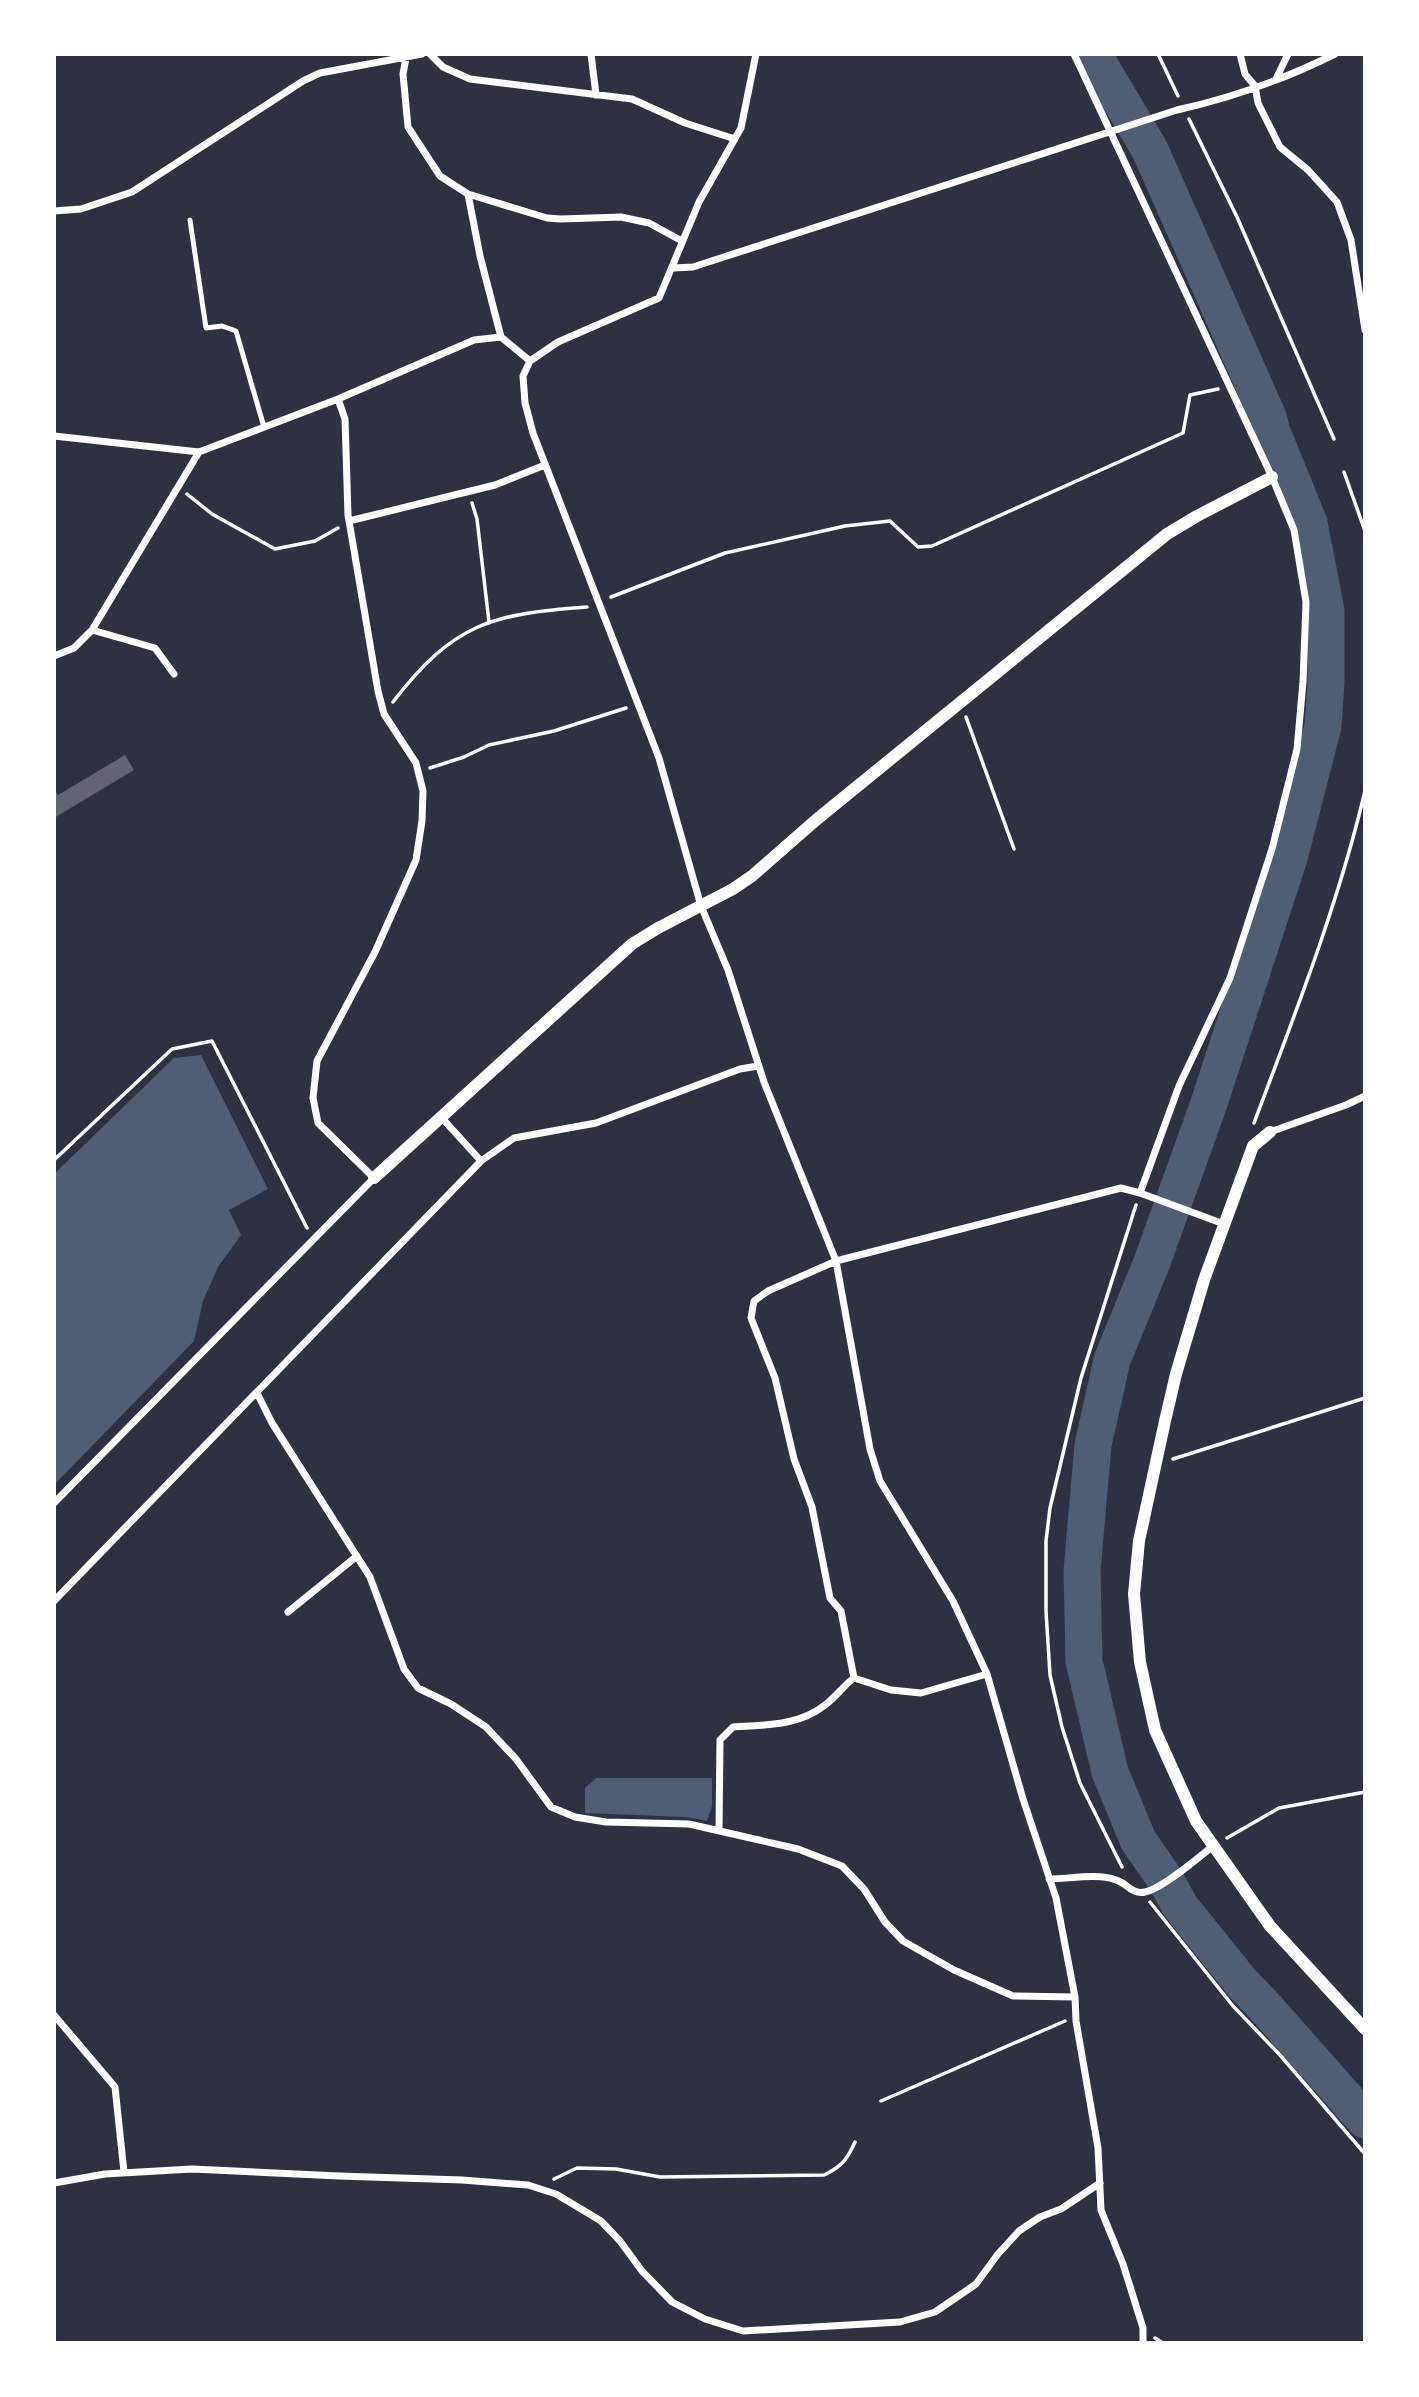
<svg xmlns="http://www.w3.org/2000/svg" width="1419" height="2397" font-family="'Public Sans',sans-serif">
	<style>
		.water { fill: #4f5d75 }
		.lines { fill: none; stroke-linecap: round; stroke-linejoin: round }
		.river { stroke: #4f5d75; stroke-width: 37 }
		.building { fill: #626471 }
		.path { stroke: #fff; stroke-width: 3.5 }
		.service { stroke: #fff; stroke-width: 5 }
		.minor { stroke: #fff; stroke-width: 7 }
		.tertiary { stroke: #fff; stroke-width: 12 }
	</style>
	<rect width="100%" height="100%" fill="#2d3142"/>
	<path class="water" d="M201 1055 268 1189 229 1210 241 1235 218 1267 203 1301 194 1341 54 1485V1174L174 1058Z
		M596 1778H712V1806L707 1821 685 1817 585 1813V1788Z"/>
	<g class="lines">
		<path class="river" d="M1093 54 1150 150 1268 417 1272 432 1309 523 1326 611V683L1323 726 1289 858 1208 1106 1152 1262 1112 1360 1093 1445 1082 1571 1084 1661 1110 1772 1138 1840 1167 1882 1180 1906 1242 1983 1266 2008 1365 2120"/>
	</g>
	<path class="building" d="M125 755 134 770 54 818V789L58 795Z"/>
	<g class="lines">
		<path class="path" d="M1158 54 1178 96
			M1189 119 1237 217 1334 439
			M1344 472 1365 531
			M187 494 212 514 275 549 315 541 338 528
			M472 503 477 519 489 622
			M611 597 725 553 845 526 890 521 918 547 932 546 1183 433 1190 395 1218 389
			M393 702C454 623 491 614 587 607
			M966 717 1014 849
			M430 768 464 757 489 745 554 731 626 708
			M1254 1123C1295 1014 1338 905 1365 791
			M54 1160 172 1049 212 1041 307 1228
			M1173 1459 1365 1398
			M1227 1838 1279 1808 1365 1792
			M1122 1867 1080 1783 1062 1727 1050 1675 1046 1611V1541L1050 1508 1081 1378 1136 1205
			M1150 1902 1233 2006 1280 2055 1365 2154
			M881 2101 1065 2021
			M554 2179 577 2168 616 2169 660 2177 824 2175C841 2167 847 2160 855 2142
			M1155 2338 1163 2343"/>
		<path class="service" d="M190 220 206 328 222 326 236 331 264 427"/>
		<path class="minor" d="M430 54 443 67 470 79 632 99 685 123 735 139
			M591 54 596 95
			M756 54 741 128 699 202 659 298 558 342 530 361 523 376 525 403 533 433 659 758 701 906 728 970 764 1082 836 1261 870 1449 880 1481 953 1601 987 1674 1023 1799 1056 1898 1075 1997 1076 2021 1098 2148 1101 2210 1123 2264 1143 2328V2343
			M1074 54 1272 477 1294 530 1306 602 1303 682 1297 749 1272 849 1230 978 1179 1086 1140 1193
			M1240 54 1245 74 1255 86 1258 103 1280 147 1308 170 1337 202 1351 240 1365 330
			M406 58 403 74 408 127 440 176 468 194 480 256 501 337 530 361
			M1276 79 1288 54
			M468 194 547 218 561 219 621 217 649 223 682 241
			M54 211 81 209 132 192 303 81 320 73 422 54
			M673 268 693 267 1177 110C1231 98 1285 79 1335 54
			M54 436 199 452 338 399 474 340 501 337
			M349 521 495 485 545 465
			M92 630 155 648 174 674
			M54 656 74 648 92 630 199 452
			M441 1117 481 1161
			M1270 1132 1346 1105 1365 1096
			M257 1393 272 1423 370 1577 404 1669 418 1688 451 1704 486 1727 516 1759 551 1807 575 1817 606 1822 689 1824 798 1849 842 1866 864 1889 885 1922 903 1941 954 1970 1013 1996 1075 1997
			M54 1503 374 1178 318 1123 313 1098 317 1061 375 952 416 860 422 821 423 791 416 763 384 714 378 691 348 515 345 419 338 399
			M54 1601 481 1161 514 1138 596 1123 740 1069 758 1066
			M288 1612 357 1556
			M854 1678 841 1611 830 1598 812 1507 794 1459 775 1378 751 1318 754 1301 768 1291 836 1261 1121 1188 1140 1193 1224 1224
			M854 1678 891 1690 921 1693 987 1674
			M719 1831 720 1740 733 1727C764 1725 799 1726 825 1705 836 1697 843 1686 854 1678
			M1049 1879C1069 1879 1097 1873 1116 1880 1127 1883 1132 1895 1145 1892 1162 1889 1199 1857 1213 1846
			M54 2015 115 2087 124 2172
			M54 2183 105 2174 192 2169 339 2176 462 2180 528 2185 556 2194 601 2221 620 2241 642 2271 672 2302 705 2319 743 2331 900 2322 935 2312 976 2284 998 2254 1019 2231 1040 2217 1061 2209 1100 2183"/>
		<path class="tertiary" d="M1270 1132 1253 1146 1204 1280 1176 1374 1165 1421 1139 1541 1134 1594 1140 1662 1155 1730 1196 1821 1270 1926 1365 2029
			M374 1178 632 944 658 928 733 889 752 876 816 820 1167 534 1197 516 1272 477"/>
	</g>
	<rect width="1419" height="2397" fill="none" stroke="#ffffff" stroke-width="112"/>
</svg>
